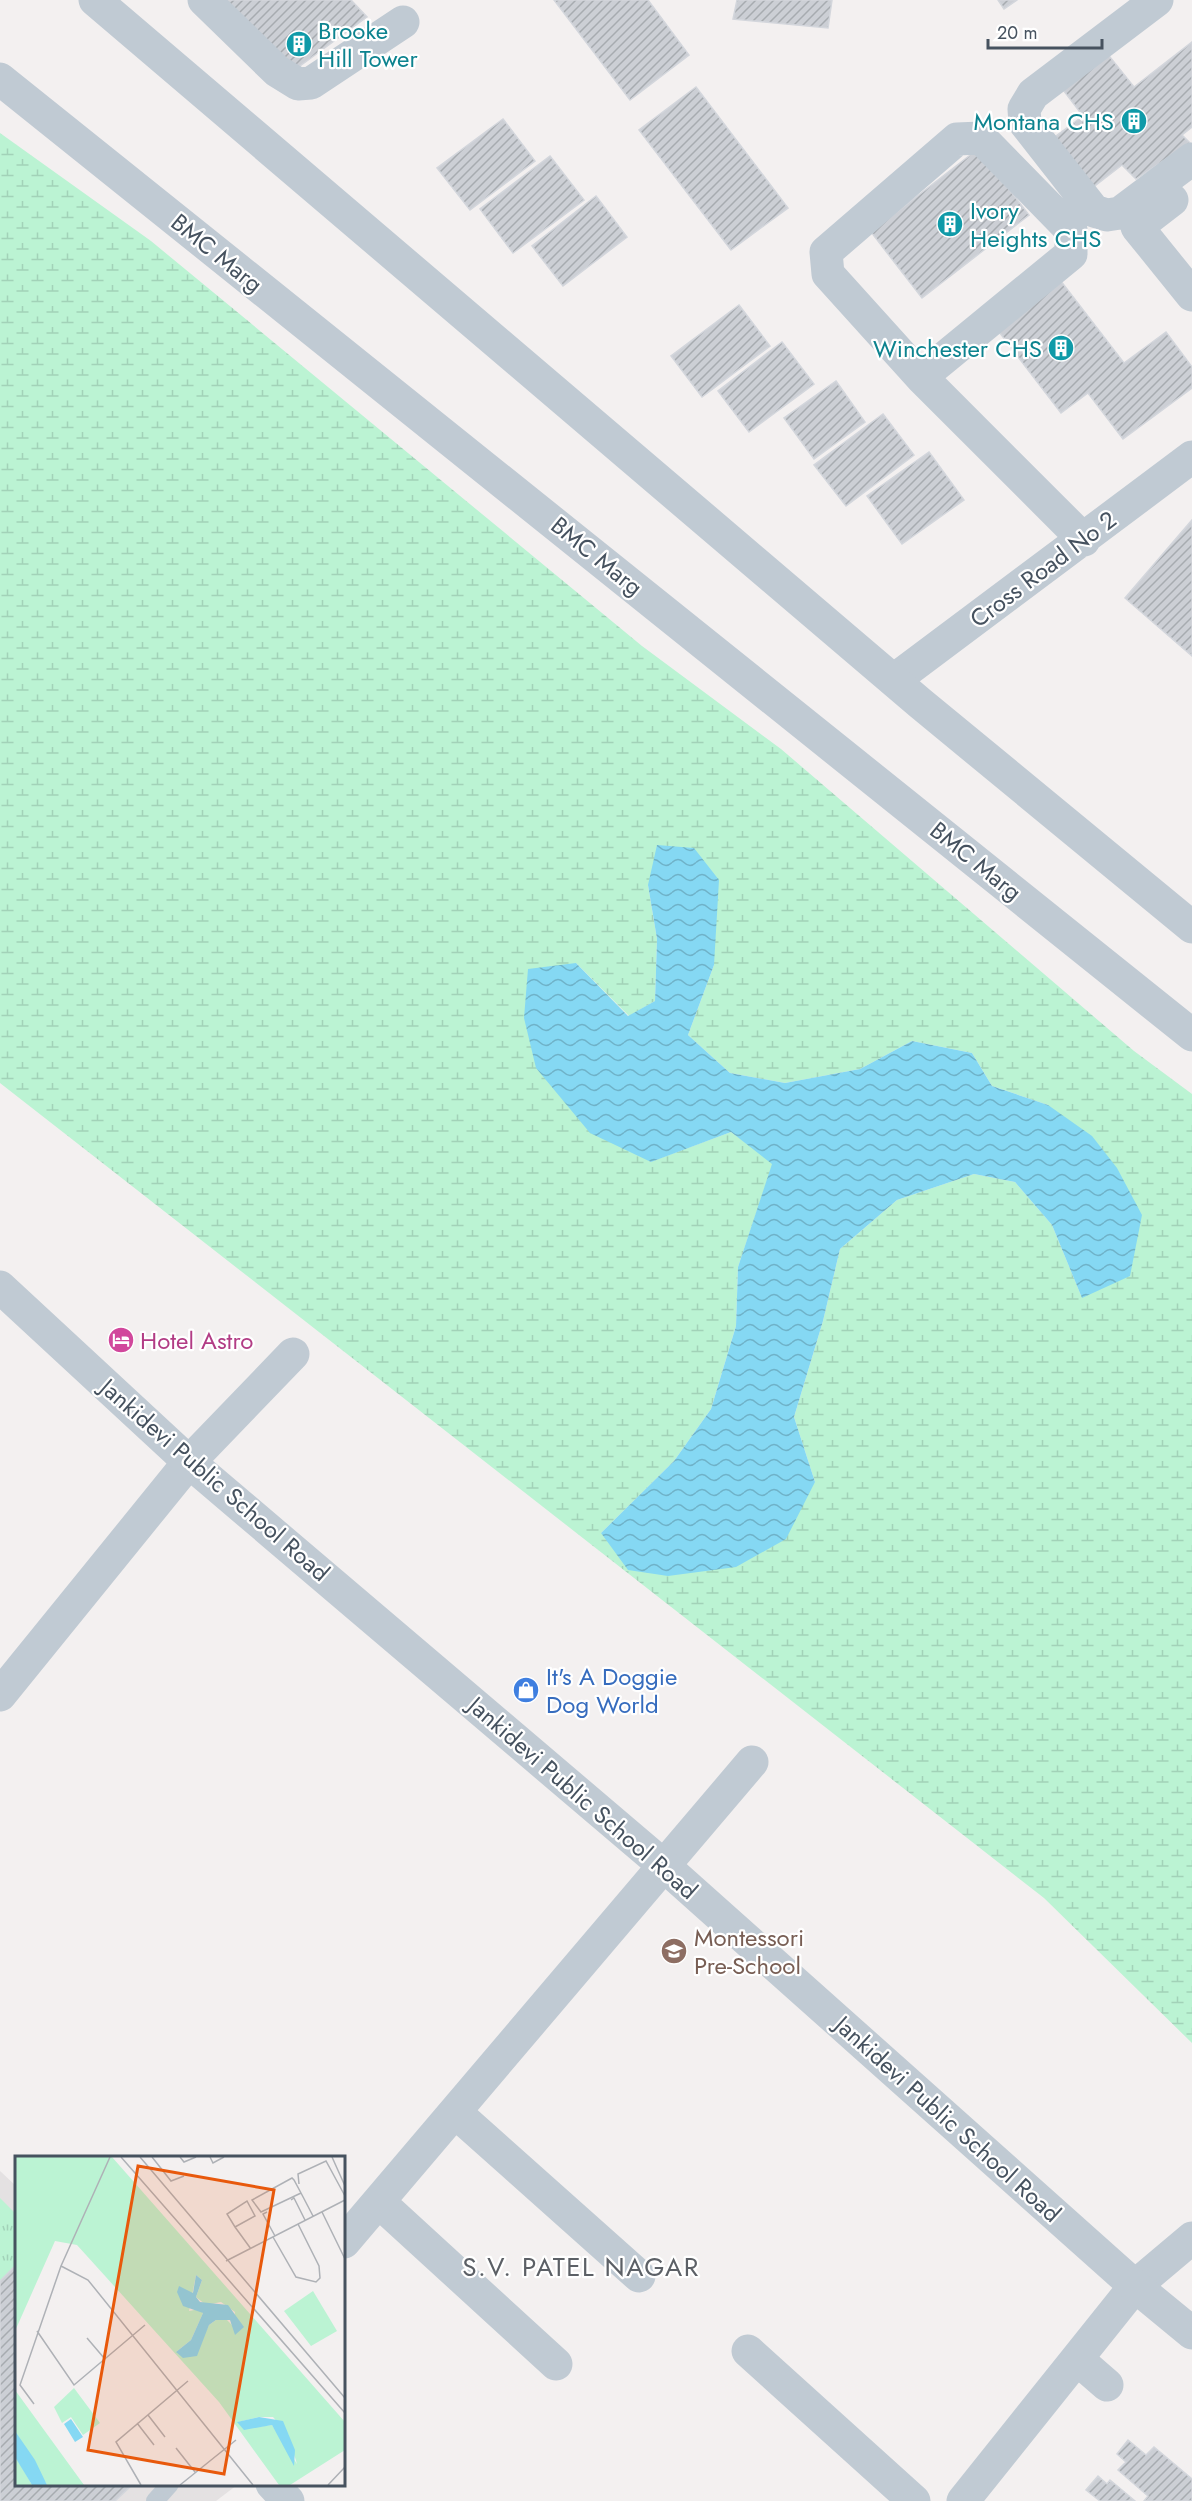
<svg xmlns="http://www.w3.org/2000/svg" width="1192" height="2501" font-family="Jost,sans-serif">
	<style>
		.education { fill: #e4e1e2 }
		.grass { fill: url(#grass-tufts) }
		.wetland { fill: url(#wetland-marsh); fill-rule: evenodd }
		.water { fill: url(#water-waves) }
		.building { fill: url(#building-hatch); stroke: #d3d6dc; stroke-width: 1.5 }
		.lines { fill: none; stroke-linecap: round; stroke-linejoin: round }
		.service { stroke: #c0cad3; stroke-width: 18 }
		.minor { stroke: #c0cad3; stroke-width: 33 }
		.tertiary { stroke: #c0cad3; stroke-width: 33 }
		.labels { text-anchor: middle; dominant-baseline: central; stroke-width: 4.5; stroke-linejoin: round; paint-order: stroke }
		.culture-label { font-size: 24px; fill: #0d838f; stroke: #fff; text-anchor: start }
		.street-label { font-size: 24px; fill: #46525f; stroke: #fff }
		.hotel-label { font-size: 24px; fill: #b23c85; stroke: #fff; text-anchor: start }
		.shop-label { font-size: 24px; fill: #366cbe; stroke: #fff; text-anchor: start }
		.education-label { font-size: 24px; fill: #785e54; stroke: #fff; text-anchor: start }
		.neighbourhood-label { font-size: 26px; letter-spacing: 1.5px; fill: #5c6066; stroke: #fff }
		.inset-road { fill: none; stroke: #aeb1b6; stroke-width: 1.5 }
		.view { fill: #e8590c; fill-opacity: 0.15; stroke: #e8590c; stroke-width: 3 }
		.inset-edge { fill: none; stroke: #46525f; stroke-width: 3 }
	</style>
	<defs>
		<pattern id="grass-tufts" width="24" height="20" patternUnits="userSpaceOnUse" patternTransform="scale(1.5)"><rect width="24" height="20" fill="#bbf3d3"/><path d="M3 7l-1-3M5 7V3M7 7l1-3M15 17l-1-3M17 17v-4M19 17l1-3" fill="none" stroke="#a2d2b8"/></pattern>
		<pattern id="wetland-marsh" width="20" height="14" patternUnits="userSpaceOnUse" patternTransform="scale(1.5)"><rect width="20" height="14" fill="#bbf3d3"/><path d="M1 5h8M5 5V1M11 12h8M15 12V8" fill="none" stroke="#a2d2b8"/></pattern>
		<pattern id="water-waves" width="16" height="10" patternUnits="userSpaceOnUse" patternTransform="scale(1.5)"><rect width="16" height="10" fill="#85d8f3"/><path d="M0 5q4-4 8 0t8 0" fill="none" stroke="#6fb2c8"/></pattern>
		<pattern id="building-hatch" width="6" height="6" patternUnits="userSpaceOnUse" patternTransform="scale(1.5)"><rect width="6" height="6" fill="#cccfd5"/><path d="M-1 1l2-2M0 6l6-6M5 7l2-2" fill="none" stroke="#a7abb0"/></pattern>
	</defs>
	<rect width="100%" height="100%" fill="#f3f0f0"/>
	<path class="education" d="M0 2171 16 2186V2484L237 2485 216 2501H0Z"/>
	<path class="grass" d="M0 2198 16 2214V2294L0 2312Z"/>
	<path class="wetland" d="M0 133 151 241 642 646 781 749 1134 1051 1192 1094V2043L1044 1898 0 1083ZM648 885 714 965 688 1035 730 1073 785 1083 860 1069 912 1041 972 1053 992 1086 1048 1105 1082 1298 1052 1225 1015 1182 974 1174 897 1200 840 1249 823 1321 794 1417 815 1482 601 1533 674 1461 711 1409 736 1326 738 1267 773 1163 731 1132 650 1162 576 963 629 1016 655 1001 657 939Z"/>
	<path class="water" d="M657 845 694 848 719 880 714 965 688 1035 730 1073 785 1083 860 1069 912 1041 972 1053 992 1086 1048 1105 1092 1136 1117 1168 1142 1215 1130 1276 1082 1298 1052 1225 1015 1182 974 1174 897 1200 840 1249 823 1321 794 1417 815 1482 786 1539 736 1567 668 1576 628 1570 601 1533 674 1461 711 1409 736 1326 738 1267 772 1164 731 1132 651 1162 590 1133 536 1068 524 1018 528 969 576 963 628 1016 655 1001 657 939 648 885Z"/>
	<path class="building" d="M224 0H351L367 17 293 71Z
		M554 0H648L689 55 630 100Z
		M737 0H832L828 28 733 19Z
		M998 0H1017L1004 9Z
		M1192 42V127L1182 135 1190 143 1136 179 1122 165 1087 192 1048 142 1083 116 1057 82 1102 47 1134 87Z
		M696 87 788 208 731 250 639 130Z
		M503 119 535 161 470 210 437 168Z
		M978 149 1029 215 922 298 871 232Z
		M550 156 584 200 513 253 480 209Z
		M596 196 627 237 563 286 532 246Z
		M1060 280 1124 363 1166 332 1192 367V388L1123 439 1088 393 1061 413 996 328Z
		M739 305 770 346 702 397 671 356Z
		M782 342 814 384 749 432 718 391Z
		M836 381 865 422 814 459 784 418Z
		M883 414 914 455 846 506 814 465Z
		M929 452 964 500 902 544 867 496Z
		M1192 520V656L1125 598Z
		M16 2265V2484H133L115 2501H0V2281Z
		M1128 2440 1146 2455 1154 2447 1192 2479V2501H1144L1148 2496 1118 2470 1126 2462 1117 2454Z
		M1098 2476 1107 2484 1110 2480 1135 2501H1100L1086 2490Z"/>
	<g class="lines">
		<path class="service" d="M155 2501 170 2484"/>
		<path class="minor" d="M204 0 277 71 298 84 311 83 403 22
			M1157 0 1033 94 1024 109 1025 123 1094 211 1107 215 1120 213 1192 159
			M1172 200 1137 227 1192 295
			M921 377 1071 254V230L981 138 957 139 826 252 828 274 921 377 1084 540
			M894 680 1192 457
			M0 1695 189 1462 293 1354
			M455 2112 639 2276
			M379 2202 556 2364
			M344 2242 752 1762
			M748 2351 914 2501
			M1077 2359 1107 2385
			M272 2484 288 2501
			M963 2501 1135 2286 1192 2238"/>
		<path class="tertiary" d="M95 0 920 703 1192 927
			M0 79 1192 1035
			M0 1287 189 1462 663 1865 1135 2286 1192 2333"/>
	</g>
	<defs>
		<symbol id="building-disc" viewBox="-11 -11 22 22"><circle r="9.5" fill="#0f9aa8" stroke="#fff"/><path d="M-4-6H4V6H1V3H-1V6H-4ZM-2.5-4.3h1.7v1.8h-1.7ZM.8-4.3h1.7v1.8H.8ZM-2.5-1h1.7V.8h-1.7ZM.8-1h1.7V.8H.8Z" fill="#fff"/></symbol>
		<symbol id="hotel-disc" viewBox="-11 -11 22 22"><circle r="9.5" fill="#d1479c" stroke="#fff"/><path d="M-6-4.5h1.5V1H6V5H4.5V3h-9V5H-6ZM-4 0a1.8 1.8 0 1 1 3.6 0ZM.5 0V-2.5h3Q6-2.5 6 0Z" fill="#fff"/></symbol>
		<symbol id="shop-disc" viewBox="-11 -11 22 22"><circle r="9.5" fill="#3f7fe0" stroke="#fff"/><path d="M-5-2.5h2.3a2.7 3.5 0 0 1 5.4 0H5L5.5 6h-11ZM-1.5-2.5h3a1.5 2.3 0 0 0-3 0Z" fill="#fff"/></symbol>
		<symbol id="school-disc" viewBox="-11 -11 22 22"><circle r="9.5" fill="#8d6e63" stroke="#fff"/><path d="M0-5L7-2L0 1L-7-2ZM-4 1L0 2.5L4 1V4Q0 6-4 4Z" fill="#fff"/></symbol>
	</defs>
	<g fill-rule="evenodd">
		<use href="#building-disc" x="284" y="29" width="30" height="30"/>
		<use href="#building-disc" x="1119" y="106" width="30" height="30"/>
		<use href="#building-disc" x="935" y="209" width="30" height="30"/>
		<use href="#building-disc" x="1046" y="333" width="30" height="30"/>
		<use href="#hotel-disc" x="106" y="1325" width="30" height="30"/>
		<use href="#shop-disc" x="511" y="1675" width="30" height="30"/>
		<use href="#school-disc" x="659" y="1936" width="30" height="30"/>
	</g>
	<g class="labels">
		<g class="culture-label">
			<text x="318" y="30">Brooke<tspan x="318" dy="28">Hill Tower</tspan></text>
			<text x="1114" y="121" text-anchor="end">Montana CHS</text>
			<text x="970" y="210">Ivory<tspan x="970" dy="28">Heights CHS</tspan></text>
			<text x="1042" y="348" text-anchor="end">Winchester CHS</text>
		</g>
		<g class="street-label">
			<text transform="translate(217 253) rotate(39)">BMC Marg</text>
			<text transform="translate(597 556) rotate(39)">BMC Marg</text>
			<text transform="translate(1043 569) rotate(-37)">Cross Road No 2</text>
			<text transform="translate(976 861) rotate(39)">BMC Marg</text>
			<text transform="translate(215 1480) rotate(41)">Jankidevi Public School Road</text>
			<text transform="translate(583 1798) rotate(41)">Jankidevi Public School Road</text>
			<text transform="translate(948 2119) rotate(42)">Jankidevi Public School Road</text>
		</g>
		<g class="hotel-label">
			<text x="140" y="1340">Hotel Astro</text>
		</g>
		<g class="shop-label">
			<text x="546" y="1676">It's A Doggie<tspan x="546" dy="28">Dog World</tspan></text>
		</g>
		<g class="education-label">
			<text x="694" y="1937">Montessori<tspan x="694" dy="28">Pre-School</tspan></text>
		</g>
		<g class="neighbourhood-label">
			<text x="581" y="2267">S.V. PATEL NAGAR</text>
		</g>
	</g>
	<g transform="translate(15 2156)">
		<rect width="330" height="330" fill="#f3f0f0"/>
		<path d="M298 135 322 175 296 190 269 155ZM59 232 85 267 68 279 56 261 47 267 39 251Z" fill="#bbf3d3"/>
		<path d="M0 1H97L330 266V294L275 329H264L204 246 62 89 40 85 0 175ZM181 119 187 124 181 141 191 149 206 146 220 156 218 170 211 163 201 164 194 169 185 187 161 196 176 184 188 157 184 153 174 155ZM244 261H258L273 278 282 308 257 269 242 271 223 266ZM0 234 69 329H32L0 275ZM0 301 5 308 17 329H0Z" fill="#bbf3d3" fill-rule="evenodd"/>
		<path d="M181 119 187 124 181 141 185 146 213 149 229 171 220 179 215 164H201L194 169 182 200 168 202 161 196 176 184 188 157 168 150 162 136 164 130 178 137ZM244 261 268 265 280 294 279 310 257 269 229 274 222 266ZM56 263 68 281 60 286 49 268ZM0 275 20 304 32 329H17L0 301Z" fill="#85d8f3"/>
		<path class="inset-road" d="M106 1 330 257M125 1 330 242M137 1 156 25 169 20M165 1 169 6 181 1M195 1 198 7 209 1M317 1 330 30M284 28 283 18 311 5 330 40M286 37 246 56 237 44 277 22 279 24 286 37 298 60M276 44 279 42 290 64M252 56 248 58 260 80M307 56 330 103M220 71 240 60 232 45 212 58 220 71 236 93M258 81 281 121 301 126 305 122 304 110 283 68M211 105 330 44M46 110 73 124 238 329M22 175 59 229 130 169M72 182 89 202M19 248 5 229 46 110 95 1M133 259 150 281M122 267 139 289M161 292 180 316M126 329 101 286 173 225M165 329 221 284M313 329 330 311"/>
		<path class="view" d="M123 10 259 34 209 318 73 294Z"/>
		<rect width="330" height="330" class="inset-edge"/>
	</g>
	<path d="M988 39v9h114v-9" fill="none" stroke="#46525f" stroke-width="3"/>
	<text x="997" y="39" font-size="18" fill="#46525f" stroke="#ffffff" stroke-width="4.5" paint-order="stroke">20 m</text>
</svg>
